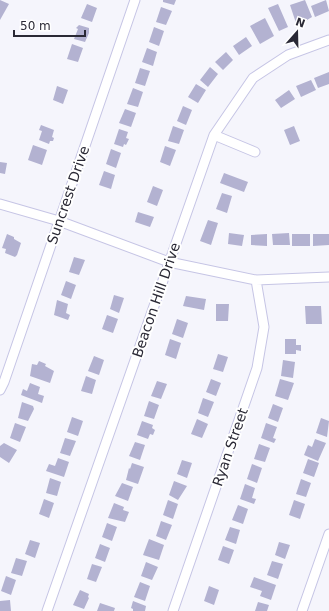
<svg xmlns="http://www.w3.org/2000/svg" width="329" height="611" font-family="'DejaVu Sans',sans-serif">
	<style>
		.building { fill: #b3b2d1 }
		.lines { fill: none; stroke-linecap: round; stroke-linejoin: round }
		.street-casing { stroke: #c6c5e5; stroke-width: 11 }
		.street { stroke: #fff; stroke-width: 9 }
		.labels { text-anchor: middle; dominant-baseline: central; stroke-width: 4; stroke-linejoin: round; paint-order: stroke }
		.street-label { font-size: 14px; fill: #2a2935; stroke: #fff }
	</style>
	<rect width="100%" height="100%" fill="#f5f5fc"/>
	<path class="building" d="M0 0 9 4 0 20Z
		M163 0H176L174 5 163 2Z
		M305 0 312 17 297 26 290 5Z
		M326 0 329 11 315 17 311 6Z
		M87 4 97 8 92 22 81 18Z
		M278 4 288 27 279 31 268 8Z
		M161 7 172 11 166 25 156 22Z
		M265 18 274 36 260 44 250 26Z
		M79 25 89 28V33L85 42 74 39 78 29 76 28Z
		M154 27 164 31 159 46 149 42Z
		M246 37 252 46 239 55 233 46Z
		M72 44 83 48 78 62 67 59Z
		M147 48 157 52 153 66 142 62Z
		M226 52 233 60 223 70 215 62Z
		M210 67 218 74 208 87 200 80Z
		M140 68 150 71 145 86 135 83Z
		M329 72V84L318 88 314 78Z
		M311 80 316 90 301 97 296 86Z
		M196 84 206 90 198 103 188 97Z
		M57 86 68 90 63 104 53 100Z
		M133 88 143 92 138 107 127 104Z
		M289 90 295 99 281 108 275 100Z
		M183 106 192 110 186 125 177 121Z
		M125 109 136 113 131 127 119 123Z
		M41 125 54 130 52 137 54 138 53 141H50L49 144 39 140 42 131 39 130Z
		M173 126 184 130 179 144 168 141Z
		M294 126 300 141 290 145 284 130Z
		M119 129 128 132 126 138 129 139 126 145 124 144 123 147 114 144Z
		M33 145 47 150 42 165 28 160Z
		M165 146 176 150 170 166 160 162Z
		M111 149 121 153 116 168 106 164Z
		M0 162 7 163 5 174 0 173Z
		M104 171 115 175 111 189 99 185Z
		M224 173 248 182 244 192 220 183Z
		M153 186 163 190 157 206 147 202Z
		M222 193 232 196 227 213 216 209Z
		M138 212 154 217 150 227 135 222Z
		M208 220 218 223 211 245 200 241Z
		M229 233 244 235 242 246 228 244Z
		M289 233 290 245H273L272 234Z
		M7 234 14 237V239L21 243 17 255 15 257 5 253 6 249 2 248Z
		M267 234V246L251 245V235Z
		M292 234H310V246H292Z
		M313 234H329V245L313 246Z
		M74 257 85 260 79 275 69 272Z
		M66 281 76 285 71 299 61 295Z
		M114 295 124 298 119 313 110 309Z
		M186 296 206 299 204 310 183 306Z
		M57 300 68 304 66 313 70 315 68 320 54 315Z
		M216 304H229L228 321H216Z
		M305 306H321L322 324H306Z
		M107 315 118 319 113 333 102 329Z
		M177 319 188 323 183 338 172 334Z
		M170 339 181 343 176 359 165 355Z
		M285 339H296V345H301V351L296 350V354H285Z
		M218 354 228 357 223 372 213 369Z
		M94 356 104 360 99 375 88 371Z
		M283 360 295 362 293 378 281 376Z
		M39 361 46 364 45 366 54 371 50 383 30 376 32 364 37 365Z
		M86 376 96 380 92 394 81 391Z
		M211 379 221 383 216 396 206 392Z
		M280 379 294 383 288 400 275 396Z
		M157 381 167 384 161 399 151 396Z
		M30 383 40 387 38 394 44 396 42 403 21 395 23 389 27 391Z
		M203 398 214 402 208 417 198 413Z
		M149 401 159 405 154 419 144 416Z
		M22 402 33 406 34 409 28 421 18 418Z
		M273 404 283 408 278 422 268 418Z
		M72 417 83 421 78 436 67 432Z
		M321 418 329 421 327 437 316 433Z
		M197 419 208 424 202 438 191 434Z
		M142 421 153 425 152 428 155 430 153 435 150 434 148 439 137 435Z
		M15 423 26 427 20 442 10 438Z
		M266 423 277 427 273 438 276 439 274 443 261 438Z
		M65 438 76 441 70 456 60 453Z
		M315 439 326 443 318 461 304 455 308 445 312 447Z
		M135 442 145 445 140 460 129 456Z
		M4 443 17 450 9 463 0 457V446Z
		M259 444 270 448 265 462 254 459Z
		M58 458 69 462 64 477 46 471 49 464 55 466Z
		M308 459 319 463 314 477 303 473Z
		M182 460 192 463 187 478 177 474Z
		M132 463 144 467 138 484 126 480 129 468 130 469Z
		M252 464 262 468 257 483 247 479Z
		M50 478 61 482 57 496 46 493Z
		M301 479 311 483 306 497 296 494Z
		M174 481 187 486 178 500 169 495Z
		M122 483 133 487 128 501 115 496Z
		M245 484 255 488 252 498 256 499 254 504 240 499Z
		M44 499 54 503 49 518 39 514Z
		M168 500 178 504 173 519 163 515Z
		M294 500 305 504 300 519 289 515Z
		M114 503 124 507 123 510 129 512 125 522 108 518Z
		M238 505 248 509 243 524 232 520Z
		M161 521 172 525 166 540 156 536Z
		M107 523 117 527 112 541 102 537Z
		M230 527 240 530 236 544 225 540Z
		M149 539 164 545 159 560 143 555Z
		M30 540 40 543 35 558 25 554Z
		M279 542 290 545 285 559 275 555Z
		M100 544 110 548 105 562 95 558Z
		M223 546 234 550 229 564 218 560Z
		M16 558 27 561 22 576 11 573Z
		M272 561 283 564 278 579 267 575Z
		M146 562 158 567 152 580 141 576Z
		M92 564 102 567 96 582 87 579Z
		M6 576 16 580 11 595 1 591Z
		M254 577 276 585 271 600 260 596 262 591 250 587Z
		M140 582 150 586 145 601 134 597Z
		M209 586 219 590 214 605 204 601Z
		M80 590 89 594 88 597 89 598 84 609 73 605Z
		M10 600 11 611H0V601Z
		M133 601 146 606 145 611H133V609L131 608Z
		M258 602 269 605 267 611H255Z
		M100 603 115 608 114 611H97Z"/>
	<g class="lines">
		<defs>
			<path id="street" d="M214 135 255 152
				M0 204 59 221 169 262 256 280 329 277
				M0 390 4 382 135 0
				M47 611 214 135 253 78 288 55 329 40
				M173 611 257 368 264 327 256 280
				M302 611 329 534"/>
		</defs>
		<use href="#street" class="street-casing"/>
		<use href="#street" class="street"/>
	</g>
	<g class="labels">
		<g class="street-label">
			<text transform="translate(68 195) rotate(-71)">Suncrest Drive</text>
			<text transform="translate(156 300) rotate(-71)">Beacon Hill Drive</text>
			<text transform="translate(230 447) rotate(-71)">Ryan Street</text>
		</g>
	</g>
	<g transform="translate(297 32) rotate(20)" stroke="#ffffff" stroke-width="3" paint-order="stroke">
	<path d="M0-3L7 15L0 10L-7 15Z" fill="#2a2935"/>
	<text y="-6" font-size="11" font-weight="bold" text-anchor="middle" fill="#2a2935">N</text>
	</g>
	<path d="M14 30v6h71v-6" fill="none" stroke="#2a2935" stroke-width="2"/>
	<text x="20" y="30" font-size="12" fill="#2a2935" stroke="#ffffff" stroke-width="3" paint-order="stroke">50 m</text>
</svg>
